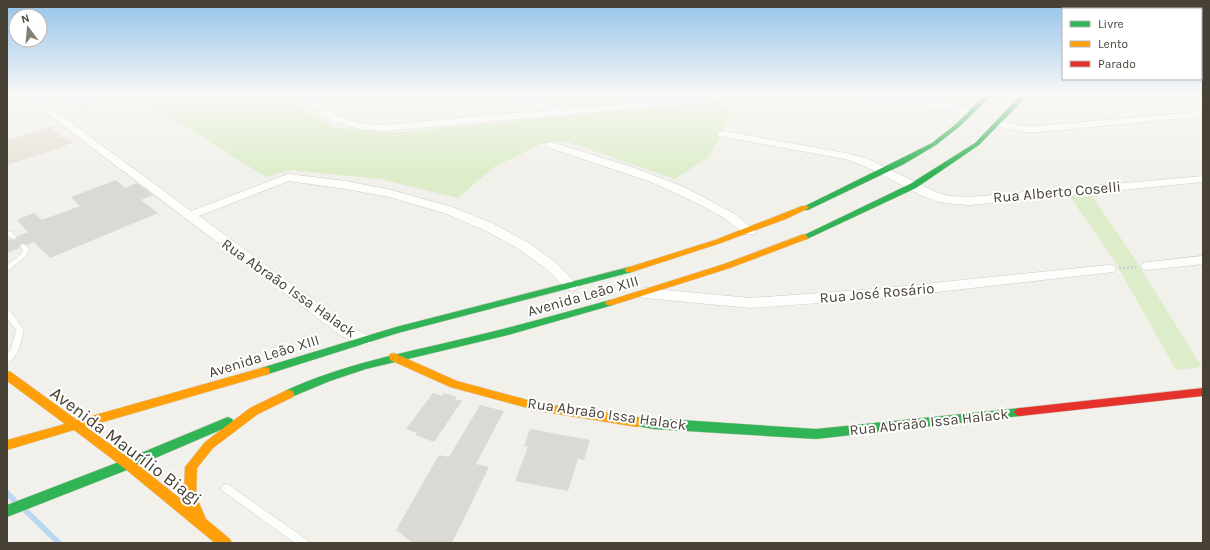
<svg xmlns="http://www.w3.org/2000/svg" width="1210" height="550" font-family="Karla,sans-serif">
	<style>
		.residential { fill: #e6e2d7 }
		.green { fill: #ddedc9 }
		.parking { fill: #e0dfda }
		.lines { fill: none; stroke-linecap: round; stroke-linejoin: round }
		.stream { stroke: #b8d8f1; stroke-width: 5.5 }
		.building { fill: #dbd9d3 }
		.lane-casing { stroke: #cfcdc7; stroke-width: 1 }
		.street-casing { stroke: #cfcdc7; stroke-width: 1 }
		.fast-casing { stroke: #d1cdc1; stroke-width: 1 }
		.slow-casing { stroke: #d1cdc1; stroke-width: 1 }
		.jam-casing { stroke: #d1cdc1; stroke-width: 1 }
		.path { stroke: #d2cfcb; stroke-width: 2.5; stroke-dasharray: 2 2; stroke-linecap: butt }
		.lane { fill: #fdfdfc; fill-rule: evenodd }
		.street { fill: #fdfdfc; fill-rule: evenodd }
		.fast { fill: #30b455; fill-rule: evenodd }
		.slow { fill: #ff9f0a; fill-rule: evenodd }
		.jam { fill: #e5322d; fill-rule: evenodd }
		.labels { text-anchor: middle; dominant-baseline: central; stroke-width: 4; stroke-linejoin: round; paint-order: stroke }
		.street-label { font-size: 15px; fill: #484236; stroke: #fff }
		.near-street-label { font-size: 18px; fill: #484236; stroke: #fff }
	</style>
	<rect width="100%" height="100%" fill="#f1f0ea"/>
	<path class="residential" d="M52 126 55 128 51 131 61 132 57 138 67 137 73 143 7 165V140Z"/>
	<path class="green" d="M132 96H284L333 127 389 133 721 101 730 115 710 156 675 179 566 141 543 143 494 167 458 198 380 179 290 170 266 177 173 119Z
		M533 96H580L587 102Z
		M1066 191 1090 193 1133 256 1202 367 1176 370 1114 260Z"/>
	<path class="parking" d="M59 96H111L83 108Z"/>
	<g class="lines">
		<path class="stream" d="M7 493 14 500
			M26 511 59 543"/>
	</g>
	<path class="building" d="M116 180 125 188 137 183 153 195 141 200 158 213 50 258 34 242 27 245 22 243 19 246 20 248 7 253V240L11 239 15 240 18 236 28 232 17 220 34 213 42 220 80 206 71 197Z
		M433 393 442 396 444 393 457 397 455 399 462 401 434 442 415 435 417 433 406 429Z
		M480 405 504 411 476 464 489 467 452 543H413L396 530 439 455 449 457Z
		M530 429 590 440 584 460 578 459 568 491 515 481 528 447 524 446Z"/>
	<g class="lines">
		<defs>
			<path id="lane" d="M7 231 12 232 17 237 14 239 7 235Z
				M23 244 25 245 29 250 26 256 9 270H7V265L21 254 23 250 20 246Z
				M7 310 10 311 24 330C21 341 19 358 7 363V354L11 349 16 330 7 318Z
				M226 484 229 485 307 540 308 543H295L223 491 221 488 223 485Z"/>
			<path id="street" d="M24 96H35L191 211 288 174 346 181 391 190 452 207 494 224 529 243 555 262 579 286 577 289 572 291 567 289 545 268 519 249 484 230 444 213 389 197 346 189 289 181 199 216 350 327 370 336 372 340 370 344C359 347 349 339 340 335Z
				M296 96C318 96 323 110 340 117 354 123 368 124 383 125L549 110 504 98 502 96H520L564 109 709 96H749L744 99 383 131 363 130 332 121Z
				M845 96 911 98 941 102 974 110 976 112 971 115 911 103 850 99Z
				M1195 112 1200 115 1198 117 1038 132H1022L993 125 992 123 997 120 1022 126H1038Z
				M723 131 846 153 868 159 938 193 949 196 970 197 1203 176V182L970 205C956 204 943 204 930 199 901 187 875 168 845 159L719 136 718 134 719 132Z
				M551 142 632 167 684 187 733 213 756 231 755 234H745L724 218 701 205 651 182 547 147 546 145 547 143Z
				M1203 256V264L1148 270 1143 269 1141 266 1143 263 1148 262Z
				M1109 265 1114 266 1116 269 1114 272 875 299 750 308 645 298 640 296 638 293 640 290 645 288 750 298 875 289Z"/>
			<path id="fast" d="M984 96H991L960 126 936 145 904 164 808 210H802L801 208 898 160 932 143 956 124Z
				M1020 96H1027L979 145 916 188 807 239 804 240 800 237 910 184 975 143Z
				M629 267 633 270 632 272 398 333 265 375 261 374 260 371 261 368 396 327Z
				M610 300 613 301 615 303 613 305 508 335 366 369 330 381 289 398 285 397 284 394 285 391C343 364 404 353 466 338 514 327 562 313 610 300Z
				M1020 408 1024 409 1026 412 1024 415 1020 416 816 439 653 429 633 425 631 422 633 419 637 417 816 429Z
				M228 417 232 419 234 422 232 425 132 468 7 517V505L124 460Z"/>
			<path id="slow" d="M802 206H808L809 208 786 219 721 243 632 272H626L625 270 626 268 715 240Z
				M804 234 808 237 807 239 730 268 613 305H607L605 303 607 301 724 264Z
				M394 353 457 381 539 403 637 417 641 419 643 422 641 425 637 427 539 411 450 387 390 360 389 357 390 354Z
				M265 367 269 368 270 371 269 374 86 427 132 460 187 504 184 496 185 467 205 442 250 408 285 391 289 390 293 391 294 394 293 397 258 414 213 448 197 468 196 496 206 519 230 539 232 543H215L124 468 74 430 7 450V440L65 424 7 381V371L11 372 77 420Z"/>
			<path id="jam" d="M1203 388V396L1020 416 1016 415 1014 412 1016 409 1020 408Z"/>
		</defs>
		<use href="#lane" class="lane-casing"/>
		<use href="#street" class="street-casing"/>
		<use href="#fast" class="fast-casing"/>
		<use href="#slow" class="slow-casing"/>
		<use href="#jam" class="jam-casing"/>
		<path class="path" d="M1119 268 1136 267"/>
		<use href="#lane" class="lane"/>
		<use href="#street" class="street"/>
		<use href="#fast" class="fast"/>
		<use href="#slow" class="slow"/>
		<use href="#jam" class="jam"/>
	</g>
	<linearGradient id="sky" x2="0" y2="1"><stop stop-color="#95c2ec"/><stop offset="0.55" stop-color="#f9f8f6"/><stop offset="1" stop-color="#f9f8f6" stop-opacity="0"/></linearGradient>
	<rect width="1210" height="173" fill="url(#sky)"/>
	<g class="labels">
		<g class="street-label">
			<text transform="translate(1057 192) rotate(-5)">Rua Alberto Coselli</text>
			<text transform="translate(289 288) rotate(35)">Rua Abraão Issa Halack</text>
			<text transform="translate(877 293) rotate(-5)">Rua José Rosário</text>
			<text transform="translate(583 296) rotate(-16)">Avenida Leão XIII</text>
			<text transform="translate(264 356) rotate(-17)">Avenida Leão XIII</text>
			<text transform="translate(607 414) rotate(8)">Rua Abraão Issa Halack</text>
			<text transform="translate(929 422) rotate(-6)">Rua Abraão Issa Halack</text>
		</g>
		<g class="near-street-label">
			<text transform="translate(126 446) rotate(37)">Avenida Maurílio Biagi</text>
		</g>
	</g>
	<rect width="1210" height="550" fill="none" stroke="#484236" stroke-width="16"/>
	<rect x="1062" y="8" width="140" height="72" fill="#ffffff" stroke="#b6b3af"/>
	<rect x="1070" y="21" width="20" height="6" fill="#30b455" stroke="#b6b3af"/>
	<text x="1098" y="28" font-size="12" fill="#484236">Livre</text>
	<rect x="1070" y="41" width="20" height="6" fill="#ff9f0a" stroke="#b6b3af"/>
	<text x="1098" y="48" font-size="12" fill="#484236">Lento</text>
	<rect x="1070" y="61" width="20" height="6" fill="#e5322d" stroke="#b6b3af"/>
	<text x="1098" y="68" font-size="12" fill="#484236">Parado</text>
	<g transform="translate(28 28) rotate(344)"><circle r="19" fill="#ffffff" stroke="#b6b3af"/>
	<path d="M0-3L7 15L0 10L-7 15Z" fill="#837f75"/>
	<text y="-6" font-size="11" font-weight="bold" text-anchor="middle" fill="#484236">N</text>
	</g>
</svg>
